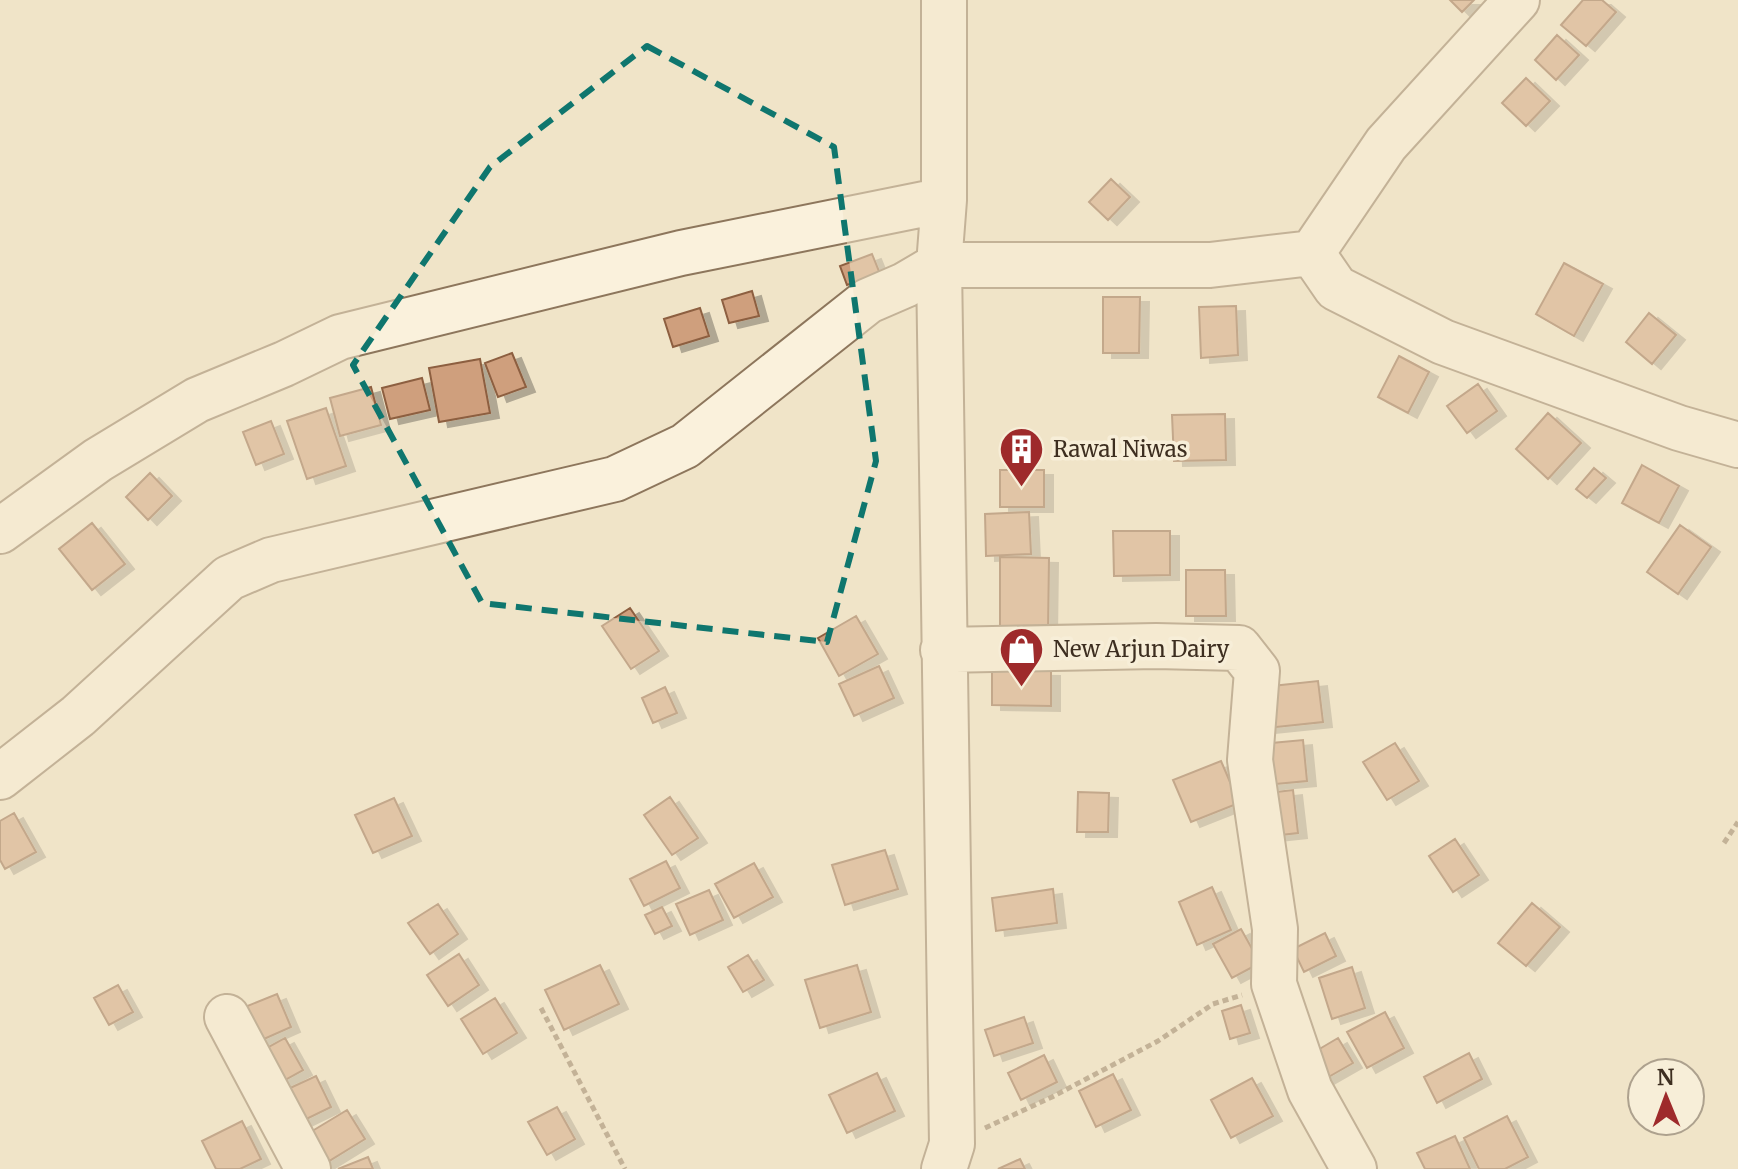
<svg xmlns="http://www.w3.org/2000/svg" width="1738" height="1169" font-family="Merriweather,serif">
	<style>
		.building { fill: #cf9f7d; stroke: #8d5f41; stroke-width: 2; filter: url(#shadow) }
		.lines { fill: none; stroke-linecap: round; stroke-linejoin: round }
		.minor-casing { stroke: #8d765c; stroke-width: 48 }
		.path { stroke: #8d765c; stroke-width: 5; stroke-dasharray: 6 4; stroke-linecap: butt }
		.minor { stroke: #faf1dc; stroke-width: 44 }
		.marked { fill: none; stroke: #0f766e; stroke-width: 6; stroke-dasharray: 16 10; stroke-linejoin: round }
		.labels { text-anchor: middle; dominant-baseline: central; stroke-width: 7; stroke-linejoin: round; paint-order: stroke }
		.poi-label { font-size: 22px; fill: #3d2e20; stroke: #f7eed8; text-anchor: start }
	</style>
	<defs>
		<filter id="shadow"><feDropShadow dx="9" dy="5" stdDeviation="0" flood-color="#0004"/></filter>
	</defs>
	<rect width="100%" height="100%" fill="#f0e4c8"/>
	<path class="building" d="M1450 0H1474L1462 12Z
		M1583 0H1602L1616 12 1586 46 1561 25Z
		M1557 35 1579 55 1556 80 1535 60Z
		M1526 78 1550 101 1526 126 1502 103Z
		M1111 179 1130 197 1108 220 1089 202Z
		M872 254 880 274 847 285 840 266Z
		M1564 263 1603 284 1574 336 1536 314Z
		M752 291 759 316 729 323 722 300Z
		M1103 297H1140L1139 353H1103Z
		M1236 306 1238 355 1201 358 1199 307Z
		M700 308 709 336 673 347 664 319Z
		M1649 313 1676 335 1652 364 1626 342Z
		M512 353 526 387 498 397 485 363Z
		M1399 356 1429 372 1408 413 1378 397Z
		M480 359 490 413 439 422 429 368Z
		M422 378 430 410 390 419 382 388Z
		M1478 384 1497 411 1467 433 1447 406Z
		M371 387 381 425 340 436 330 398Z
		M326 408 346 466 307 479 287 421Z
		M1548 413 1581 443 1548 479 1516 449Z
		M1225 414 1226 460 1174 461 1172 415Z
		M271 421 284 454 256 465 243 432Z
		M1642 465 1679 486 1659 523 1622 503Z
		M1594 468 1606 478 1587 498 1576 489Z
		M1000 470H1044V507H1000Z
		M150 473 172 496 148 520 126 497Z
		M1029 512 1031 554 986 556 985 514Z
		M92 523 125 564 92 590 59 549Z
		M1680 525 1711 547 1678 594 1647 572Z
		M1113 531H1170V575L1114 576Z
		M1000 557 1049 558 1048 631 1000 630Z
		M1186 570H1225L1226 616H1186Z
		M630 608 659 651 631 669 602 626Z
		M856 616 878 654 839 676 818 638Z
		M879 666 894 698 854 716 839 684Z
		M992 670 1051 671V706L992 705Z
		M1318 681 1323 722 1267 728 1263 687Z
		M665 687 677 713 653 723 642 698Z
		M1303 740 1307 781 1265 785 1261 744Z
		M1395 743 1419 781 1387 800 1363 762Z
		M1221 761 1239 803 1191 822 1173 780Z
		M1293 790 1298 833 1272 836 1268 793Z
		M1078 792 1109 793 1108 832H1077Z
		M670 797 698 838 672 855 644 815Z
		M394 798 412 836 373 853 355 815Z
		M14 813 36 852 5 869 0 860V821Z
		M1455 839 1479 875 1453 892 1429 856Z
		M885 850 898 889 845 905 832 865Z
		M666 861 680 888 644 906 630 879Z
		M754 863 773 897 734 918 715 884Z
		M1212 887 1231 930 1197 945 1179 902Z
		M1053 889 1057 923 996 931 992 898Z
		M709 890 723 920 690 935 676 904Z
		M1532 903 1560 927 1526 966 1498 943Z
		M438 904 458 934 430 954 408 923Z
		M662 907 672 926 655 934 645 915Z
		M1241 929 1260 963 1232 978 1213 944Z
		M1325 933 1336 956 1304 972 1293 949Z
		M459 954 479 985 448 1006 427 975Z
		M748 955 764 980 743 992 728 967Z
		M600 965 619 1004 564 1030 545 990Z
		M857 965 871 1012 820 1028 805 980Z
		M1352 967 1365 1008 1332 1019 1319 978Z
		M118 985 133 1012 109 1025 94 998Z
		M277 994 291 1027 255 1043 240 1009Z
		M495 998 517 1033 483 1054 461 1019Z
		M1241 1005 1250 1033 1230 1039 1222 1011Z
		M1385 1012 1404 1048 1367 1068 1347 1032Z
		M1024 1017 1033 1043 994 1056 985 1030Z
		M285 1038 303 1070 276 1085 258 1053Z
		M1338 1038 1353 1063 1325 1079 1311 1054Z
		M1469 1053 1482 1079 1437 1103 1424 1077Z
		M1044 1055 1057 1082 1021 1100 1008 1073Z
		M877 1073 895 1111 847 1133 829 1095Z
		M1113 1074 1131 1110 1096 1127 1079 1091Z
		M316 1076 331 1107 290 1127 275 1095Z
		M1252 1078 1273 1116 1231 1138 1211 1100Z
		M557 1107 575 1139 547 1155 528 1122Z
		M347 1110 365 1139 321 1166 304 1136Z
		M1507 1116 1528 1157 1505 1169H1479L1464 1138Z
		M242 1121 261 1159 240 1169H216L202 1141Z
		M1455 1136 1470 1169H1425L1417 1153Z
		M368 1157 373 1169H338Z
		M1020 1159 1025 1169H998Z"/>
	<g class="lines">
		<defs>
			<path id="minor" d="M1312 253 1336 288 1443 342 1679 428 1738 445
				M0 531 98 460 197 400 284 364 340 337 681 253 944 200
				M943 650 1156 646 1239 648 1257 671 1250 760 1275 929 1274 984 1310 1090 1354 1169
				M0 777 78 716 229 578 271 560 615 479 685 446 868 301 905 285 939 265H1210L1312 253 1386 144 1517 0
				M227 1017 308 1169
				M944 1169 952 1144 939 265 944 200V0"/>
		</defs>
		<use href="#minor" class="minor-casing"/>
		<path class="path" d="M1724 843 1738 822
			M541 1008 625 1169
			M985 1128 1052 1097 1158 1041 1213 1004 1242 995"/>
		<use href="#minor" class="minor"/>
	</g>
	<path d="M0 0H1738V1169H0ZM647 46 834 147 876 461 827 642 482 603 353 365 490 167Z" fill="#f0e4c8" fill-opacity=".55" fill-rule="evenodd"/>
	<path class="marked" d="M647 46 834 147 876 461 827 642 482 603 353 365 490 167Z"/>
	<defs>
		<symbol id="building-pin" viewBox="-11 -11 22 30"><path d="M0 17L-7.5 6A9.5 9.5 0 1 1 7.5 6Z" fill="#9e2a2b" stroke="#f7eed8"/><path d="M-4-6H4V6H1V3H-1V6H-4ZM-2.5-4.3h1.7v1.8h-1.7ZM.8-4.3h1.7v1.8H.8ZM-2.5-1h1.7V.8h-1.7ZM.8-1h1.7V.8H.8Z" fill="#fff"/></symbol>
		<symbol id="shop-pin" viewBox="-11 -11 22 30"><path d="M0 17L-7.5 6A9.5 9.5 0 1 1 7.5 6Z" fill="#9e2a2b" stroke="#f7eed8"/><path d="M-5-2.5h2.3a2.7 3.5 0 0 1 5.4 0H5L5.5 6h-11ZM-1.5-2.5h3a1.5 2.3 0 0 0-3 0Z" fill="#fff"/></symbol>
	</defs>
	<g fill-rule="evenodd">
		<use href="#building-pin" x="996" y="424" width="51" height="69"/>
		<use href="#shop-pin" x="996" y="624" width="51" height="69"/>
	</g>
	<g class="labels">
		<g class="poi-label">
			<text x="1053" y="449">Rawal Niwas</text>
			<text x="1053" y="649">New Arjun Dairy</text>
		</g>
	</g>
	<g transform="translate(1666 1097) rotate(359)"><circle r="38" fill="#f7eed8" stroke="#ada18e" stroke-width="2"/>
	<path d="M0-6L14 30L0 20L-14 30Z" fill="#9e2a2b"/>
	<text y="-12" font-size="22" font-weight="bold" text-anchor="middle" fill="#3d2e20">N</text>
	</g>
</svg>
